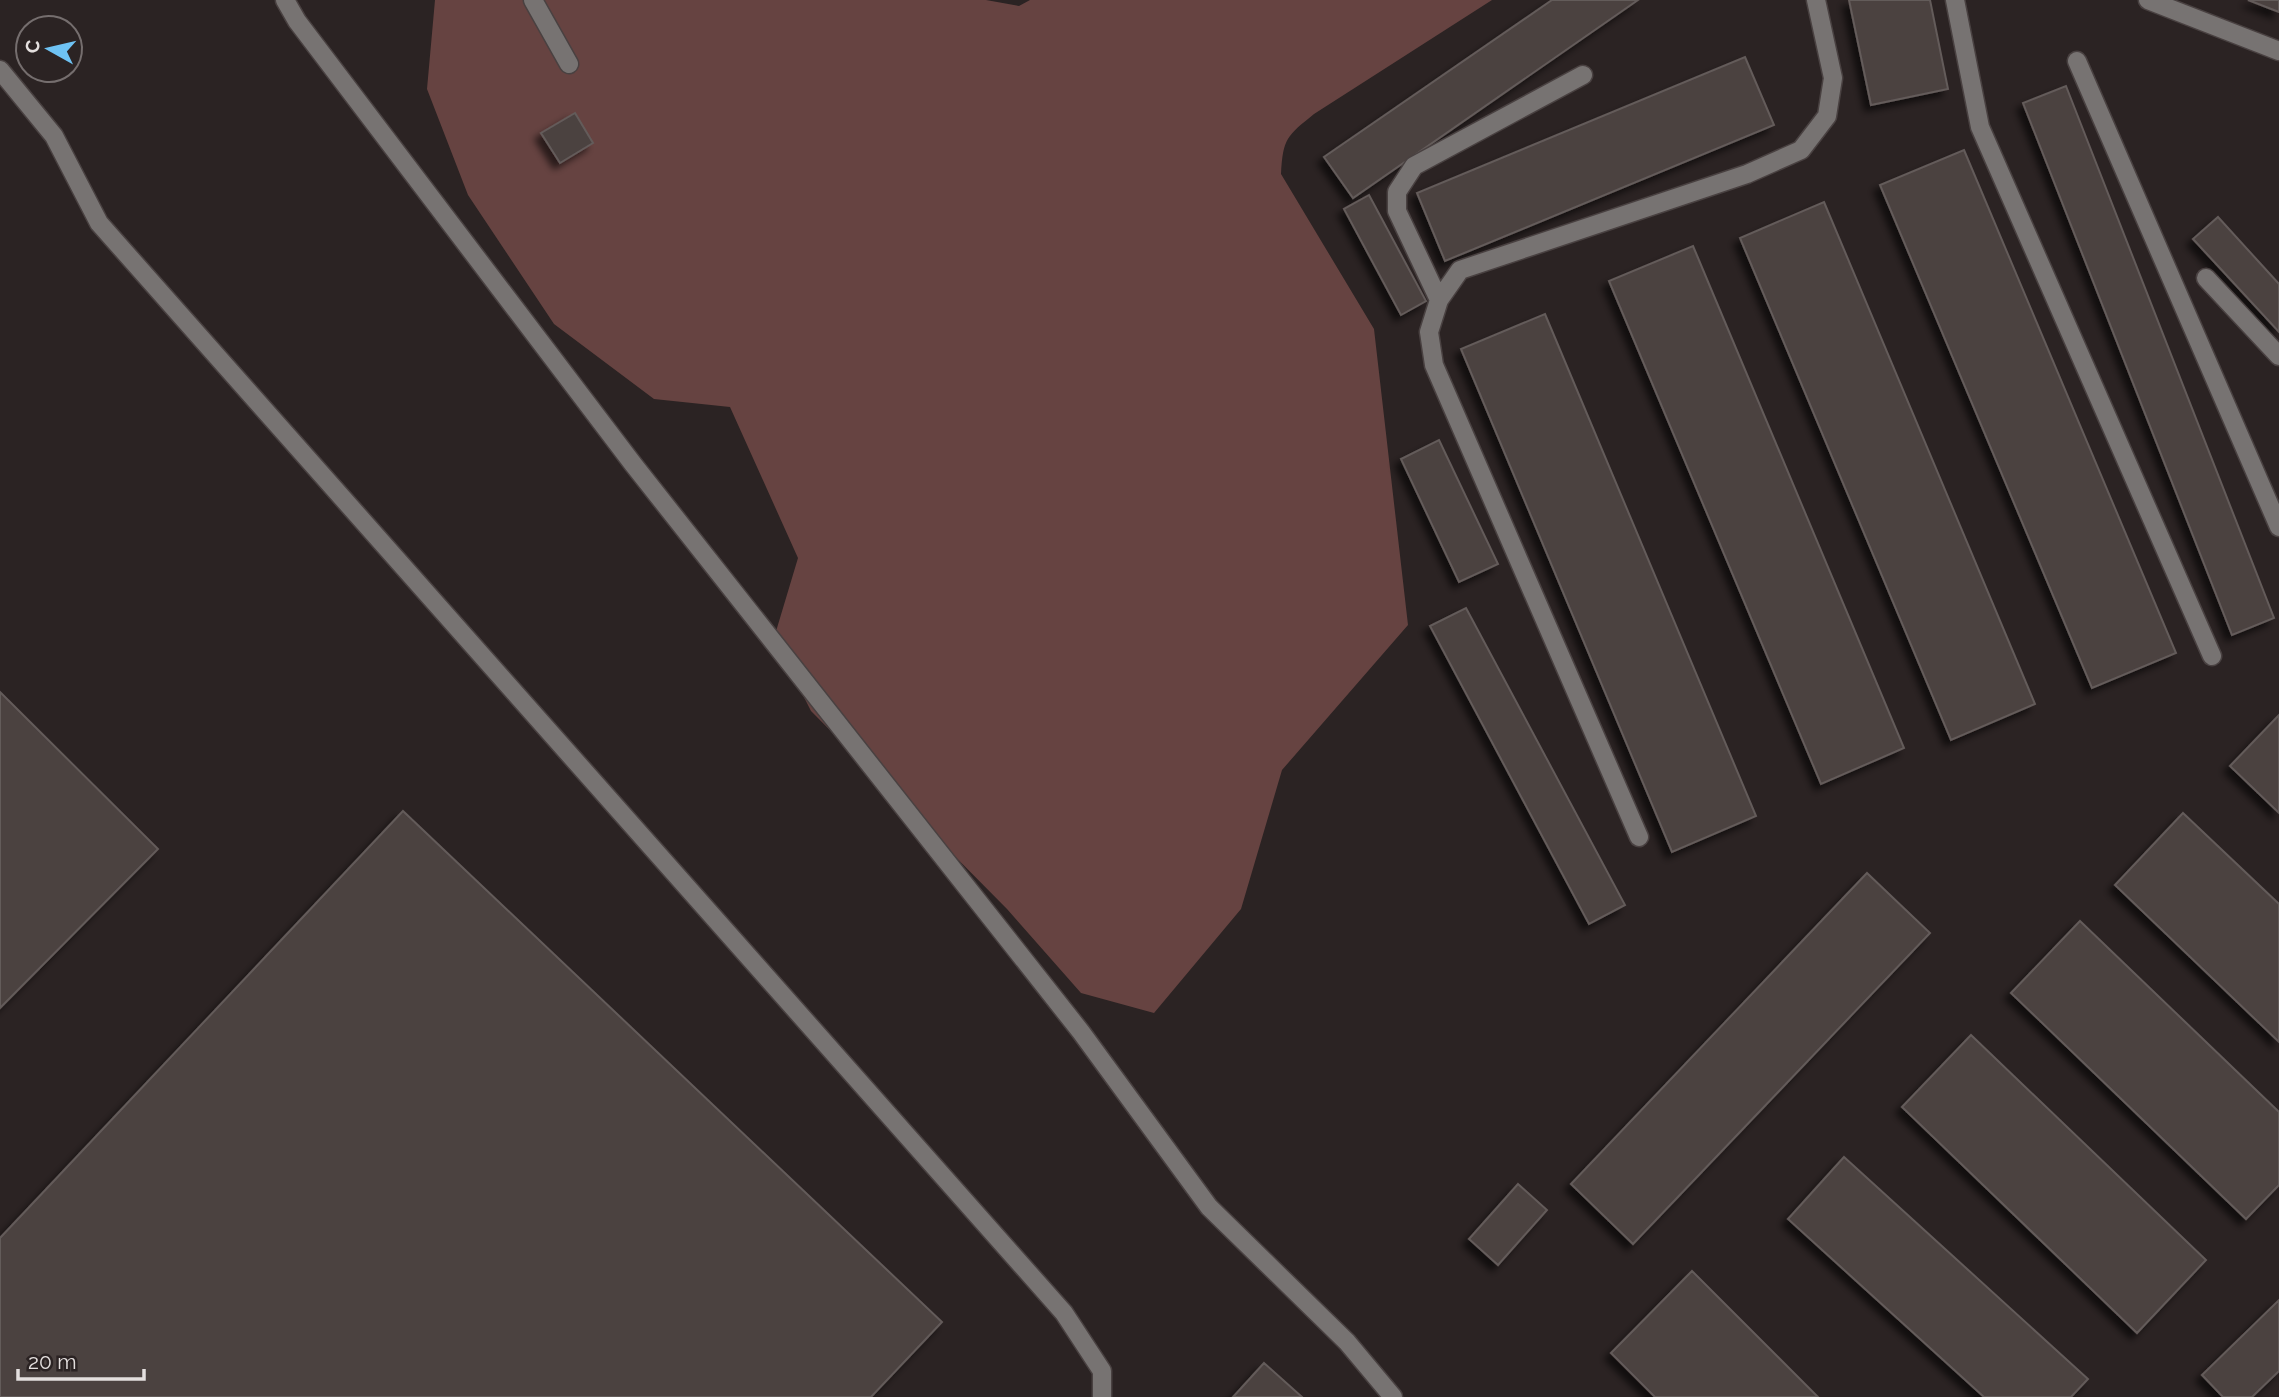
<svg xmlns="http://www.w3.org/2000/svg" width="2279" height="1397" font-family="Raleway,sans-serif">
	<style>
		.forest { fill: #664341 }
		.building { fill: #4b4241; stroke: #645b5a; stroke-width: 2; filter: url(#shadow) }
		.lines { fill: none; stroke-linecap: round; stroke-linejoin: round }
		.minor-casing { stroke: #494141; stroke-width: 21 }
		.minor { stroke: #777372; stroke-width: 18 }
	</style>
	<defs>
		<filter id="shadow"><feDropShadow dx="-6" dy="6" stdDeviation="3.5" flood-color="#0009"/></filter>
	</defs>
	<rect width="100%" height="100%" fill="#2b2323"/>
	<path class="forest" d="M435 0H986L1019 6 1030 0H1492L1314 114C1287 136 1283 138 1281 174L1374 329 1408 625 1282 770 1241 909 1154 1013 1081 993 1007 909 811 711 774 638 798 558 730 407 654 399 554 324 468 195 427 89Z"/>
	<path class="building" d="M1552 0H1638L1353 198 1324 157Z
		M1849 0H1930L1948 89 1871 105Z
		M2248 0H2279V12Z
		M1745 57 1774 125 1445 261 1417 193Z
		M2066 86 2274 618 2232 635 2023 103Z
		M575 113 593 143 560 163 541 133Z
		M1964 150 2176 653 2092 688 1880 185Z
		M1369 195 1426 301 1401 315 1344 209Z
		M1824 202 2035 704 1951 740 1740 238Z
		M2218 217 2279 284V332L2193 239Z
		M1693 246 1904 748 1821 784 1609 281Z
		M1545 314 1756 816 1672 852 1461 349Z
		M1439 440 1498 564 1459 582 1401 459Z
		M1466 608 1625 905 1589 924 1430 626Z
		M0 692 158 849 0 1008Z
		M2279 715V813L2230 766Z
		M403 811 942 1322 871 1397H0V1238Z
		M2183 813 2279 904V1042L2115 885Z
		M1867 873 1930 933 1633 1244 1571 1184Z
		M2080 921 2279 1112V1185L2246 1219 2011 993Z
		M1971 1035 2206 1260 2137 1333 1902 1107Z
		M1844 1157 2088 1379 2071 1397H1984L1788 1219Z
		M1518 1184 1547 1210 1498 1265 1469 1239Z
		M1692 1271 1818 1397H1655L1611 1353Z
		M2279 1300V1371L2252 1397H2223L2202 1375Z
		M1264 1363 1302 1397H1233Z"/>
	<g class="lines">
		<defs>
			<path id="minor" d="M285 0 297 21 633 464 1081 1032 1209 1207 1347 1342 1393 1397
				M533 0 569 64
				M1955 0 1980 127 2212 656
				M2148 0 2279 51
				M2077 61 2279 527
				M0 70 54 136 99 223 1064 1313 1102 1371V1397
				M2206 278 2279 356
				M1439 300 1397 211V192L1414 166 1583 75
				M1639 837 1434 365 1429 332 1439 300 1460 270 1747 174 1801 150 1827 116 1833 78 1816 0"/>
		</defs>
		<use href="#minor" class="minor-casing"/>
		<use href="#minor" class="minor"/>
	</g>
	<g transform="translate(49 49) rotate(278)"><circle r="33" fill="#2b2323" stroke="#756e6e" stroke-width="2"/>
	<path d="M0-5L12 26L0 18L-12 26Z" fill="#6ec2f3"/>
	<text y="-10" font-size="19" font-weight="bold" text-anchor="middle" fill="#e4dfde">С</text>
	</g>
	<path d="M18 1369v10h126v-10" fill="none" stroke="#e4dfde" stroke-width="3.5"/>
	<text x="28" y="1369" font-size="21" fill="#e4dfde" stroke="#2b2323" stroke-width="5" paint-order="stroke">20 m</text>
</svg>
